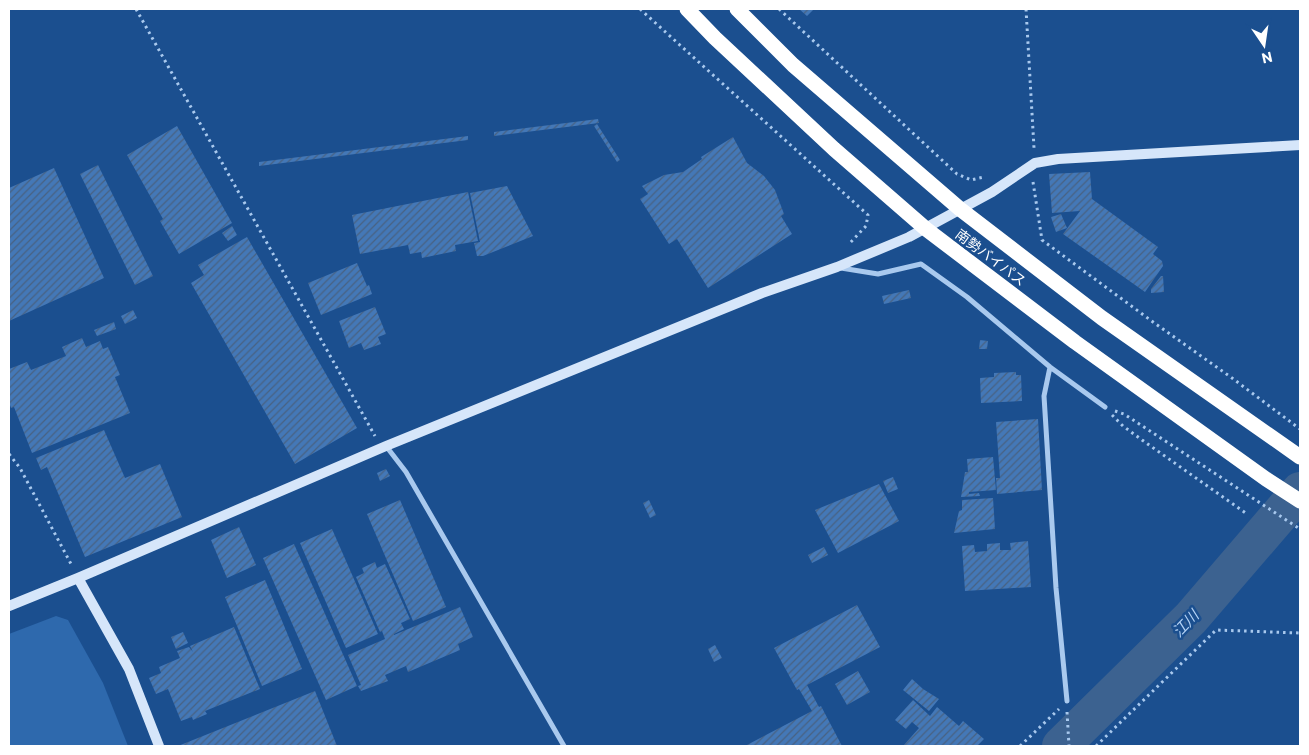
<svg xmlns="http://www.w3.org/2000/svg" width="1309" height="755" font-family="Commissioner,'Noto Sans JP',sans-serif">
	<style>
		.park { fill: #2e69ad }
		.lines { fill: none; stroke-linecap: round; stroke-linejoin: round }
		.river { stroke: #3c6290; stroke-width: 38 }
		.building { fill: url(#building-hatch) }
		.path { stroke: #a9c9ee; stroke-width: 3; stroke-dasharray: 2.5 4; stroke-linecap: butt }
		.street { stroke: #a9c9ee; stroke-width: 5 }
		.secondary { stroke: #d6e6fa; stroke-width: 10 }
		.highway { stroke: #fff; stroke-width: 15 }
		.labels { text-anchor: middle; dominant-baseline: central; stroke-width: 5; stroke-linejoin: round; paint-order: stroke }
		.street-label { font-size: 14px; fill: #fff; stroke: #1b4f8f }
		.water-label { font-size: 15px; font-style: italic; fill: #b5d3f5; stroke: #1b4f8f }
	</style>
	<defs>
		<pattern id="building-hatch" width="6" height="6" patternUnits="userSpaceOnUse" patternTransform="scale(1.25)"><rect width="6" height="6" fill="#4478b7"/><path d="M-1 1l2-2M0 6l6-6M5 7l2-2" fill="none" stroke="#486282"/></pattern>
	</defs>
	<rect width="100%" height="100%" fill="#1b4f8f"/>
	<path class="park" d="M56 616 68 620 103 683 128 746H9V634Z"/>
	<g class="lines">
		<path class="river" d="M1061 746 1191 618 1300 491"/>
	</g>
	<path class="building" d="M799 9H814L807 16Z
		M598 119 599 123 494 136V132Z
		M597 124 620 160 617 162 594 126Z
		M177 126 232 223 179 254 160 221 163 219 127 155Z
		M468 136V140L259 166V162Z
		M733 137 747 163 764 176 775 190 784 214 781 216 792 234 708 288 677 239 669 244 640 199 648 194 642 186 664 175 683 172 702 159 701 157Z
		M98 165 153 276 135 285 80 174Z
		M54 168 104 278 9 321V188Z
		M1090 172 1092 199 1158 247 1153 254 1162 261 1163 266 1145 292 1063 234 1080 211 1052 213 1049 174Z
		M507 186 533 236 483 256H477L474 243 480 242 470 193Z
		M468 192 478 241 455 245 456 251 422 258 421 252 410 254 408 245 360 254 352 215Z
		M1061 214 1067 228 1056 232 1051 217Z
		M232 226 237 235 228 241 222 233Z
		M247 237 357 428 295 464 191 283 204 275 198 265Z
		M357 263 367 286 369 285 372 294 321 315 308 283Z
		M1161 276H1163L1164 292 1151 293V289Z
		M909 290 911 298 884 304 882 296Z
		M375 307 386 334 378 337 381 344 364 350 361 343 349 348 339 321Z
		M133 310 137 318 125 324 121 316Z
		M114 322 116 329 97 336 94 330Z
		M82 338 86 347 100 341 103 349 108 347 120 375 115 377 130 413 32 453 14 407 11 408 9 402V369L27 362 31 370 66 356 62 347Z
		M980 340 988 341 987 349H979Z
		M1016 372V375H1021L1022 401 981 403 980 378 994 377V373Z
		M1038 419 1042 490 997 494 996 478H1000L996 422Z
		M104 430 125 478 160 464 182 517 85 557 47 467 41 470 36 458Z
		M993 457 996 490 969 492V494L979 493 980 496 961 497 965 472H968L967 459Z
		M386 469 390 476 380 481 377 473Z
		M893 477 898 489 888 493 883 481Z
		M879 484 899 521 838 553 815 510Z
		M993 498 995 529 954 533 959 511 962 510V500Z
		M400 500 446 607 413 621 367 514Z
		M649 500 656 515 650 518 643 503Z
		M239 527 256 565 227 578 211 540Z
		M332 529 378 634 346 648 300 543Z
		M1028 541 1031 587 965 591 962 546 974 545 975 552 987 551V544L1000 543V550H1011L1010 543Z
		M294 544 357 686 326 700 263 558Z
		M824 547 828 555 812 563 808 555Z
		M375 562 377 568 385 564 410 619 401 623 404 629 394 634V635L460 607 473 637 458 644 460 650 408 672 406 666 385 675 388 681 361 691 358 686 361 685 348 655 385 639 382 631 380 632 356 577 364 573 362 568Z
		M265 580 302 669 262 686 225 597Z
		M857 605 880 647 807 685 819 707 821 706 842 746H745L812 711 799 689 797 690 774 648Z
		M234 627 260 689 205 711 207 714 193 720 192 717 181 721 168 689 156 694 149 678 161 673 159 667 180 658 177 651 189 647 193 652 190 646Z
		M183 632 188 643 176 649 171 637Z
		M715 645 722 658 714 662 708 649Z
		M858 671 870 692 847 705 835 684Z
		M912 679 923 689 939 699 929 711 903 690Z
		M315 691 337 746H178Z
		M913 700 930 716 937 707 959 726 963 721 984 739 977 746H906L904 745 919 728 912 722 906 729 895 720Z"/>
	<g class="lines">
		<path class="path" d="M136 9 375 436
			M640 9 868 215 866 226 849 244
			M779 9 957 174 971 180 984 177
			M1026 9 1034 148
			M1033 182 1042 240 1153 322 1232 378 1300 429
			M1115 411 1124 414 1300 529
			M1112 415 1123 426 1142 440 1247 514
			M9 454 20 468 71 564
			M1067 712 1069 746
			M1020 746 1059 709
			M1096 746 1216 630 1300 633"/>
		<path class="street" d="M841 268 878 274 921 264 967 297 1050 367 1105 407
			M1050 367 1044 396 1056 588 1067 701
			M386 446 406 472 564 746"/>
		<path class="secondary" d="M78 578 129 669 159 746
			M9 606 78 578 386 446 762 293 837 267 909 237 992 192 1035 163 1058 159 1300 145"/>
		<path class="highway" d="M687 9 715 38 834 149 926 229 1075 342 1266 479 1300 501
			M737 9 793 65 960 209 1102 318 1300 457"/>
	</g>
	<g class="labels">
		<g class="street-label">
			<text transform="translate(991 257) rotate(37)">南勢バイパス</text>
		</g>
		<g class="water-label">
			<text transform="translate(1185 623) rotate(-46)">江川</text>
		</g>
	</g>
	<rect width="1309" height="755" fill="none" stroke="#ffffff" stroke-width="20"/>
	<g transform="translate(1264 45) rotate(167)" stroke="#1b4f8f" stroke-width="4" paint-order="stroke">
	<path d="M0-4L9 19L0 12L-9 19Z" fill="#ffffff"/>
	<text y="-8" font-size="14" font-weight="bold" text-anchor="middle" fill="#ffffff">N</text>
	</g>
</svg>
